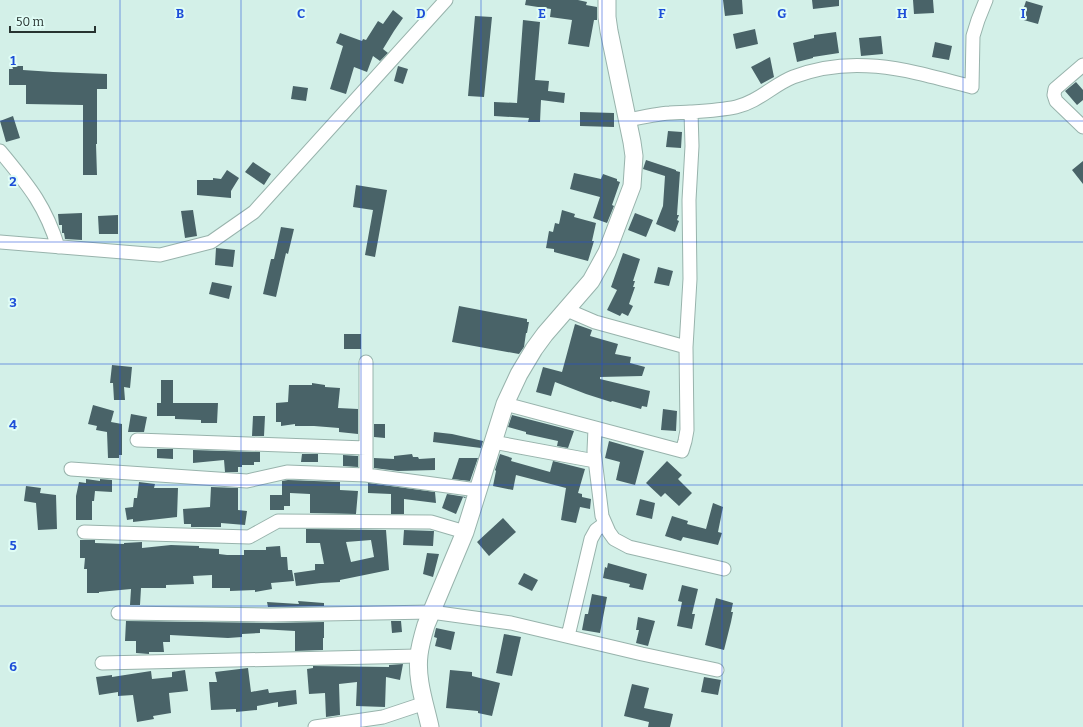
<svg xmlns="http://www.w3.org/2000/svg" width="1083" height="727" font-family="Bitter,serif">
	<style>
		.building { fill: #496368; fill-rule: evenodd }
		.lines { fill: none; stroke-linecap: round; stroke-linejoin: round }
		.minor-casing { stroke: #98b3ac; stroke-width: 15 }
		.tertiary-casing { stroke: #98b3ac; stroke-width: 19 }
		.minor { stroke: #fff; stroke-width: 13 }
		.tertiary { stroke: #fff; stroke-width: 17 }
		.grid { fill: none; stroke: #1d4ed8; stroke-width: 1; stroke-opacity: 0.55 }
		.grid-label { font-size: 13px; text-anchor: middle; font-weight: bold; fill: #1d4ed8; stroke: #e0fdf6; stroke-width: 4; stroke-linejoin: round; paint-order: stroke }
	</style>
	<rect width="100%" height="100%" fill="#d3f0e8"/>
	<path class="building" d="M526 0H578L587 2 586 5 597 7V20H594L589 47 568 44 572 20 550 17 551 9 525 5Z
		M723 0H742L743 14 725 16Z
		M812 0H839V6L813 9Z
		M913 0H933L934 13 914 14Z
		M1026 1 1043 6 1038 24 1020 19Z
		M393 10 403 18 394 31 383 49 388 53 380 61 373 56 367 72 354 67 346 94 330 89 343 46 336 43 340 33 362 41 363 39 366 40 378 21 383 24Z
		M475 16 492 17 484 97 468 96Z
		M523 20 540 22 535 80 549 81 548 91 565 93 564 103 541 100 540 122H528L529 118 494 116V102L517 103Z
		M755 29 758 44 736 49 733 34Z
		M836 32 839 53 813 57V58L797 62 793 43 814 38V35Z
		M881 36 883 54 861 56 859 38Z
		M935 42 952 46 949 60 932 57Z
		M770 57 774 77 761 84 751 67Z
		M12 66H23V70L53 72 107 74V89H97V144H96L97 175H83V105L26 104V85H9V69H13Z
		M398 66 408 69 403 84 394 81Z
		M1076 82 1083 90V100L1077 105 1065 91Z
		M293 86 308 88 306 101 291 99Z
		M580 112 614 113V127L580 126Z
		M13 116 20 138 6 142 0 121Z
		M668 131 682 132 681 148 666 147Z
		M646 160 676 170V171L680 172 677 215H679L677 220 679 221 675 232 656 224 663 206 665 176 643 169Z
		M1083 161V184L1072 170Z
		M253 162 271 174 264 185 245 172Z
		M227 170 239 178 231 191V198L197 195V180H213V178L221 179Z
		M574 173 601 179 603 174 617 179V181L620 182 612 205 614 206 607 223 593 218 600 197 570 189Z
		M356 185 387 190 375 257 365 255 373 210 353 207Z
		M193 210 197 236 185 238 181 211Z
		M562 210 575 214 574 217 596 223 592 241H594L588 261 554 252V249L546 248 549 231 553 232 555 223 559 224Z
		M82 213V240L65 239 64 233H62V225H59L58 214Z
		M635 213 653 220 646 237 628 230Z
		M118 215V234H99L98 216Z
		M281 227 294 229 288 254 286 253 276 297 263 294 271 259H274Z
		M216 248 235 250 233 267 215 265Z
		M623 253 640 259 633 281H635L633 287H635L629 304 633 306 628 316 622 313 620 316 607 310 617 290 611 287Z
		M658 267 673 271 669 286 654 283Z
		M212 282 232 286 229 299 209 294Z
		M459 306 527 319V322H529L527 333H526L524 347 519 354 452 342Z
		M575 324 592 330 590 336 618 344 615 354 631 357 630 363 645 367 642 376 600 377V379L650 391 647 407 642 406 641 409 612 401 611 402 586 394 555 382 551 396 536 392 543 367 562 372Z
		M344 334H361V349H344Z
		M112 365 132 367 130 388 124 387 125 400H114L113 383H110Z
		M161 380H173V403H218L217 423H201V420L175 419V416H157V403H161Z
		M312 383 325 385V387L340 388 338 408 358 409V434L339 432V428L314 426H295V424L281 426V422H276V403L288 402 289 385H312Z
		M93 405 114 411 111 422 122 424V455H119V458H108L107 432 96 430 97 426 88 424Z
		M663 409 677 411 676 431 661 430Z
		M131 414 147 417 144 432H128Z
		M512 415 574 431 568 448 557 446 558 441 526 434V432L508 427Z
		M253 416H265L264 436H252Z
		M374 424H385V438L374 437Z
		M434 432 452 434 483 441 481 448 433 442Z
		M609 441 644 451 635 485 616 480 620 462 605 458Z
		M157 449H173V459L157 458Z
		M193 450 260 452V462H254V465H242V467H238V472H225L224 460 193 463Z
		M302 454H318V462H301Z
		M412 454 413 457H418L419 459 435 458V470L398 471 374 468V458L394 459V456Z
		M500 454 512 458 511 461 550 472 553 461 585 469 578 493 582 494V497L591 499 590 509 580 507 576 523 561 520 566 488 516 475 513 490 493 486 496 471 495 470Z
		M343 455 358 456V467L343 466Z
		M459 458H478L470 481 452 479Z
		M667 461 682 475 678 479 692 493 679 506 665 493 661 497 646 483Z
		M86 479 100 481V479L112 480V492L95 491 94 501H92V520H76V496L79 482 86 483Z
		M288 480 340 482V490L358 491 356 514 310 513V494L290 493V506H284V510H270V495H282V481Z
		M139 482 155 484 154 488H178L177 517 133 522V519L127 520 125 508 133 507 134 498H137Z
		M368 483 435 492 436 503 404 499V514H391V494L368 493Z
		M26 486 41 488 40 493 56 495 57 529 38 530 36 503 24 501Z
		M211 487 238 488V510L247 511 245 525 221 523V527H191V524H184L183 509 210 507Z
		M447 494 466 497 465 498 463 497 456 514 442 508Z
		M640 499 655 503 652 519 636 515Z
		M713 503 723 507 718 532 722 533 718 545 683 537 681 541 665 536 672 516 688 521 687 524 706 529Z
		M503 518 516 532 489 556 477 542Z
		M306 529 386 530 389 570 340 580V582L321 583 296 586 294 573 315 570V564H324L320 543H306ZM371 540 374 557 351 562 346 542Z
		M404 530 434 531 433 546 403 545Z
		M80 540H95V543L124 544V543L142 542V548L171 545 199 546V548L219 549V554L227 555H244V550H266V547L280 546 281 557H287L288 570H292L294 581 271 583 272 589 255 592V590L230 591V588H212V575L193 576 194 584 166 585V588H141L140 605H130L131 589 99 592V593H87V569H84L85 558H80Z
		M427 553 439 554 433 577 423 574Z
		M608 563 647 574 643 590 629 587 630 584 603 578 605 567 607 568Z
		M524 573 538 580 532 591 518 584Z
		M682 585 698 589 692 614H695L692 629 677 626 682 602 678 601Z
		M592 594 607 597 600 633 582 630 585 614H588Z
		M716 598 733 603 731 612H733L731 622 724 650 705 645Z
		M298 601 324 603V606L268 607 267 602 299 604Z
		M638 617 655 621 648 646 636 643 639 630H636Z
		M126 621 270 623 324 622V638H323V650L295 651V631L260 629V633L242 634V637L228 638 170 635V642H163L164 652H149V654L136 653V641H125Z
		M391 621H401L402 632 392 633Z
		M436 628 455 632 451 650 435 646 437 638 434 637Z
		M504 634 521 637 512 676 496 673Z
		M403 664 400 680 386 677 385 707 356 706 357 682 339 684 340 715 326 717 325 693 309 694 307 669 313 668V666L389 667V665Z
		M248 668 251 692 268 689 269 693 296 690 297 704 278 707V702L257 706V710L236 712V709L211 710 209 682H217L215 672Z
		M185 670 188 691 169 693 171 713 153 716 154 719 137 722 133 695 118 696V692L99 695 96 677 112 675V677L151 671 152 679 172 677V672Z
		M450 670 472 672V676L500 683 492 716 478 713V711L446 708Z
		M704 677 721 680 718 695 701 692Z
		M632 684 649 688 644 708 673 714 670 727H648L649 722 624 716Z"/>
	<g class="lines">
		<defs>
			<path id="minor" d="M1083 65 1055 89 1054 95 1056 101 1083 127
				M628 120C642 117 656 114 670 113 677 112 684 113 691 112 706 111 722 110 736 107 758 102 773 85 793 77 855 53 911 71 972 87L973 36 978 20 986 0
				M0 151C27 184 45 204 58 247
				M0 242 160 255 211 242 254 212 446 0
				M567 310 595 322 686 347
				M366 362V475
				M505 404 682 451 685 441 687 430 686 347 690 279 689 200 692 146 691 112
				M595 428 594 451 602 516 609 532 614 539 629 547 724 569
				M137 440 366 448
				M493 442 595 461
				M71 469 247 481 287 472 366 475 477 490
				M84 532 249 537 278 521 431 522 465 532
				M118 613 270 615 431 612 511 623 642 654 717 670
				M568 636 591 539 596 530 604 524
				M102 663 418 656
				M315 727 383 717 425 703"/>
			<path id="tertiary" d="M430 727C425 704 416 679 419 655 420 645 423 635 426 625L465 532 505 404 519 374 534 349 545 334 591 281 607 252 632 186 634 156 632 142 609 31 607 17V0"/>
		</defs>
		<use href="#minor" class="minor-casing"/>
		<use href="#tertiary" class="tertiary-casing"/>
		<use href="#minor" class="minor"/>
		<use href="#tertiary" class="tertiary"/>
	</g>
	<path class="grid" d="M120 0V727M241 0V727M361 0V727M481 0V727M602 0V727M722 0V727M842 0V727M963 0V727M0 121H1083M0 242H1083M0 364H1083M0 485H1083M0 606H1083"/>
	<g class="grid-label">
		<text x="180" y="18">B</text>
		<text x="301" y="18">C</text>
		<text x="421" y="18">D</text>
		<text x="542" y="18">E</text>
		<text x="662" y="18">F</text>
		<text x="782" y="18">G</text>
		<text x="902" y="18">H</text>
		<text x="1023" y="18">I</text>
		<text x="13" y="65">1</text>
		<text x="13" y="186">2</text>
		<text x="13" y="307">3</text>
		<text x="13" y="429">4</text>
		<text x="13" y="550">5</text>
		<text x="13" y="671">6</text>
	</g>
	<path d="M10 26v6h85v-6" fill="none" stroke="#273330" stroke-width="2"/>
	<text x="16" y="26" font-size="12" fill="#273330" stroke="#e0fdf6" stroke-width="3" paint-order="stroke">50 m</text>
</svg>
